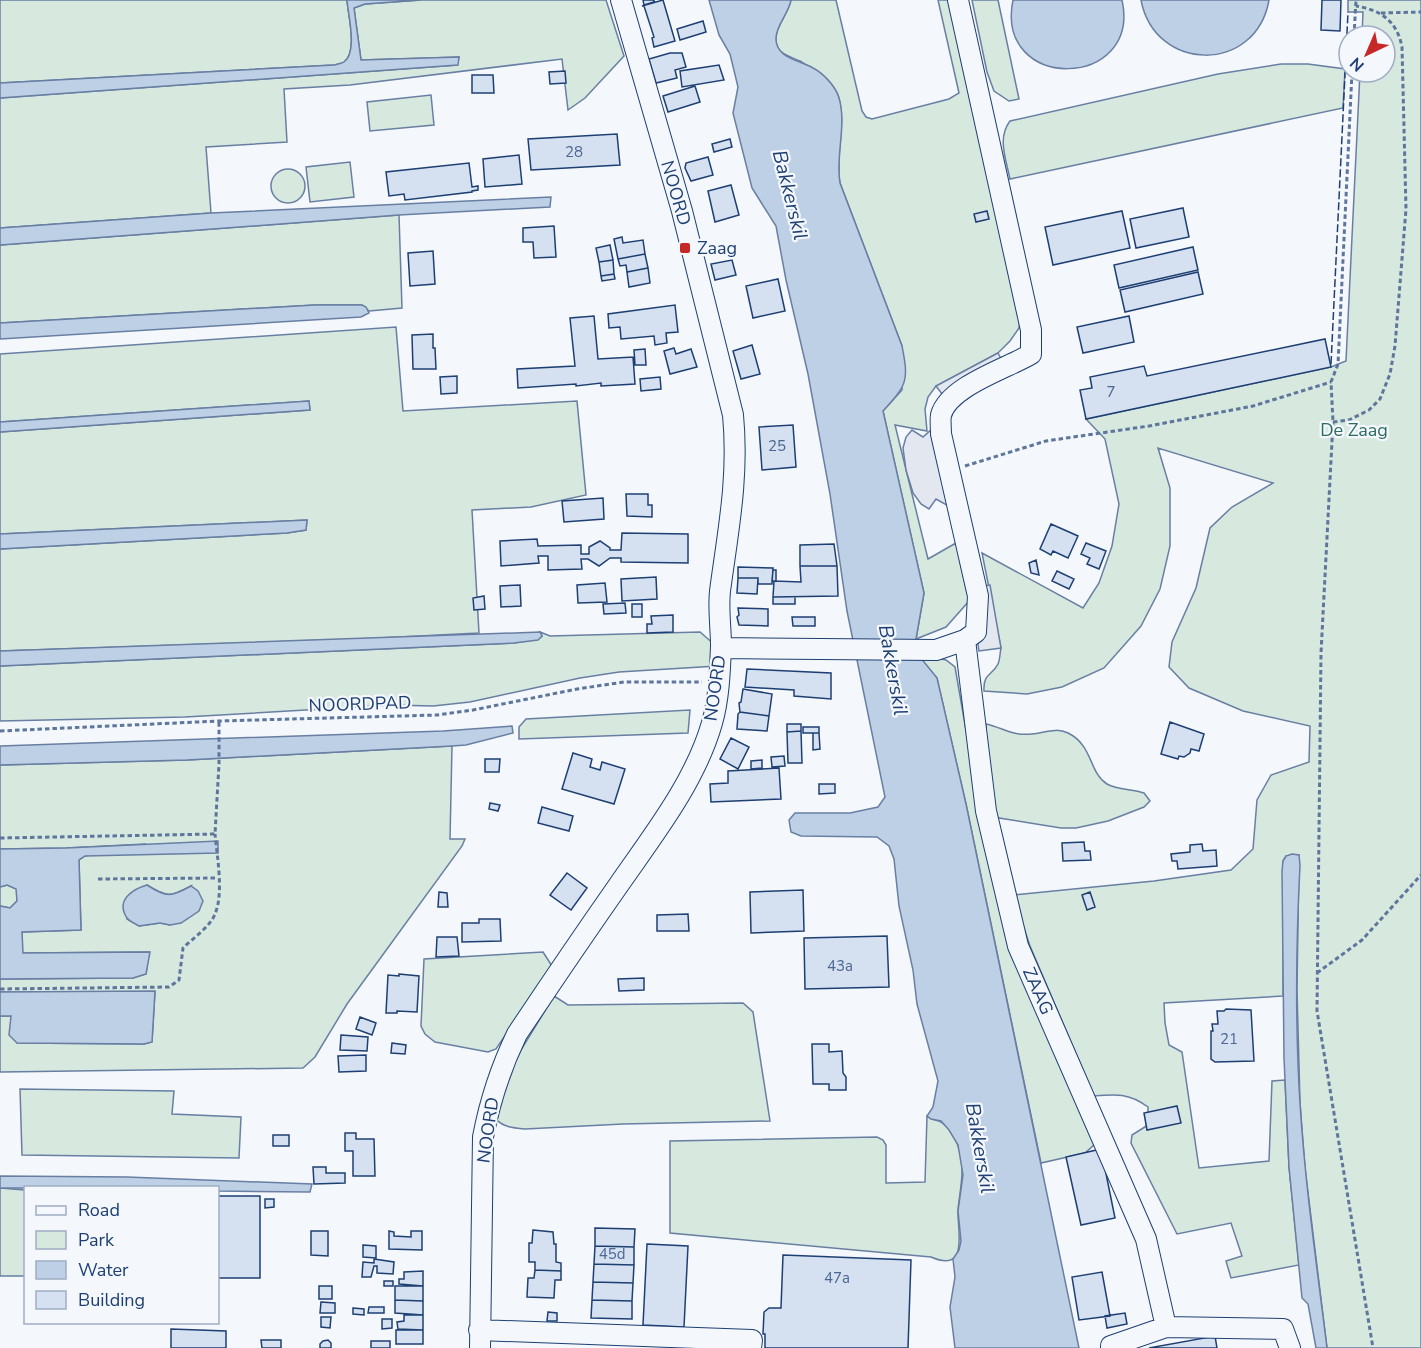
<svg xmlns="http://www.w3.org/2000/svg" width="1421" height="1348" font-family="'Nunito Sans',sans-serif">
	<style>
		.green { fill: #d7e8df; stroke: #687fa3; stroke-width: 1.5; fill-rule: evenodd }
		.parking { fill: #e3e8f0; stroke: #687fa3; stroke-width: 1.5 }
		.water { fill: #bed0e5; stroke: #687fa3; stroke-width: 1.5 }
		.building { fill: #d5e0f0; stroke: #1d3f73; stroke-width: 1.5 }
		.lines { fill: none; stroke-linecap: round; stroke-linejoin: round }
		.minor-casing { stroke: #1d3f73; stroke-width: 22 }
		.path { stroke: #5e769c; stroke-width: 3; stroke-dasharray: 4.5 3; stroke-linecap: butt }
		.minor { stroke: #f4f7fb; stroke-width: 20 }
		.fence { stroke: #1d3f73; stroke-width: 1.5; stroke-dasharray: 8 3; stroke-linecap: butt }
		.poi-dot { fill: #c62828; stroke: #f4f7fb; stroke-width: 2 }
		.labels { text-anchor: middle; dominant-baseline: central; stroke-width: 4.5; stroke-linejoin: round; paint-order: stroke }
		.number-label { font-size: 15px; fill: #4b6792 }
		.street-label { font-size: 18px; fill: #1d3f73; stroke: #f4f7fb }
		.poi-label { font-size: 18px; fill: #1d3f73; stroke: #f4f7fb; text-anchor: start }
		.park-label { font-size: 18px; fill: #2c6c60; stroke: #f4f7fb }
		.water-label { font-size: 20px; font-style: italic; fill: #1d3f73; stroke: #f4f7fb }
	</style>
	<rect width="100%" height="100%" fill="#f4f7fb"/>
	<path class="green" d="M0 0H347C348 15 358 52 344 62 341 64 337 64 334 65L0 83Z
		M421 0H606L624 56 585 98 568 110 562 59 350 85 284 89 287 142 206 147 211 213 0 228V98L457 65 459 57 361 60 354 8 365 4Z
		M791 0H836L862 111 866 117 872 119 949 99 959 93 938 0H950L1021 313 1019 328 1010 341 998 353 936 386 928 397 925 409 927 431 895 425 928 559 956 543 969 601 946 627 916 639 924 593 883 411 902 390V346L840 183C835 156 847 121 838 95 835 88 808 66 800 61 789 56 775 54 776 38 776 25 789 13 791 0Z
		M972 0H998L1019 99 1009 101 994 91 987 72Z
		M1348 0H1421V1348H1327L1305 1168 1300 1103 1297 990 1299 855 1286 856 1283 861V996L1164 1003 1165 1023 1169 1045 1182 1052 1199 1168 1269 1161 1272 1081 1285 1080 1289 1167 1299 1265 1231 1278 1226 1261 1242 1256 1231 1223 1177 1234 1131 1143 1132 1135 1148 1125V1107C1129 1093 1116 1094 1094 1096L1030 946 1013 895 1154 881 1231 870 1253 849 1257 800 1271 775 1309 762 1310 726 1243 711 1189 688 1169 667 1172 642 1196 588 1210 528 1232 507 1273 483 1158 448 1170 488V546L1160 589 1141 626 1104 668 1062 687 1027 694 984 691C983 673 992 676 998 664 1000 660 1000 652 1001 648L982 553 1083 608 1099 583 1112 546 1119 504 1105 439 1086 419 1331 367 1346 361 1360 72H1385V36H1362L1363 12H1348Z
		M1281 64H1308L1345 69 1343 108 1010 179C1006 159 997 138 1010 121L1218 74Z
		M431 95 434 125 370 131 367 102Z
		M350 162 354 197 310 202 306 167Z
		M271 186a17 17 0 1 1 34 0a17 17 0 1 1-34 0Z
		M399 215 402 308 369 311 362 305H315L0 323V245Z
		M396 327 403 411 577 401 586 495 531 507 472 510 479 633 358 639 0 651V549L287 533 306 530 307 520 0 534V432L310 410 309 401 0 422V354Z
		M540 632 550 636 700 632 715 645 717 666 619 672 580 678 470 702 433 706 392 705 185 717 0 721V666L514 643 538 639 542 636Z
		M933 657 946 660 955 667 978 799 1095 1144 1085 1153 1041 1163 966 804 937 678 920 658Z
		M690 710 688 733 519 739V727L526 719Z
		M986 724C1004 728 1011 736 1032 734 1044 733 1056 727 1068 733 1093 745 1089 773 1107 784 1118 790 1132 789 1144 793L1150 801 1144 807 1108 821 1076 828H1061L993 817 987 777Z
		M452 746 450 839H465L462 846 347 1004 315 1057 303 1068 0 1072V1016H11L17 1043 144 1044 152 1042 155 992H0V979L133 978 146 974 149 952 22 953V932L81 930 79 860 85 856 146 844 66 848 0 849V765L187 760ZM147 885C167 898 171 897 191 886L170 925 160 923 139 926 127 919Z
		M7 885 17 889V901L10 908 0 906V887Z
		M543 952 552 966 496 1049 488 1052 435 1042 425 1034 421 1026 424 959Z
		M554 996 568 1005 743 1003 753 1012 770 1121 623 1124 525 1129C513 1128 502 1127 495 1118L513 1063Z
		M20 1089 174 1091 172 1114 241 1117 239 1158 22 1155Z
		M927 1116C932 1120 934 1119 939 1121 947 1124 956 1138 958 1146 966 1168 960 1188 958 1210 957 1230 970 1274 931 1257L670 1233V1141L877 1137 883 1140 886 1145V1183L925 1182Z
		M0 1188 25 1190V1276H0Z"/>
	<path class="parking" d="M998 353 1006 368 948 402 936 386Z
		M932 429 952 508 936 499 929 509 921 504 913 493 906 470 903 448 906 437 912 430 923 437Z
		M990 585 1001 648 979 651 976 632V587Z"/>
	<path class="water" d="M347 0H421L365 4 354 8 361 60 459 57 458 65 0 98V83L334 65C337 64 341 64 344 62 358 52 348 15 347 0Z
		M709 0H791C789 13 776 25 776 38 775 58 800 60 813 68 823 73 834 85 838 95 848 123 835 155 840 183L902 346C909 381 907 385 883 411L924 593 916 639 920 657 937 678 966 804 1079 1348H955L950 1307 955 1277 953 1259 959 1250 961 1241 958 1211 963 1175 958 1145 949 1130 941 1121 931 1119 927 1116 933 1107 938 1081 917 1004 913 970 899 906 894 859 889 846 877 837 801 836 791 832 789 820 795 813H850L878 807 885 797 847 611 830 494 808 374 786 280 776 226 752 188 733 113 738 87 730 54 719 35Z
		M1013 0H1122C1142 90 994 93 1013 0Z
		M1141 0H1269C1256 74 1155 73 1141 0Z
		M551 197 550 207 399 215 0 245V228L211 213Z
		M315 305H362L366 307 369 313 361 317 0 339V323Z
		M309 401 310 410 0 432V422Z
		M307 520 306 530 287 533 0 549V534Z
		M540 632 542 636 538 640 514 643 0 666V651Z
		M512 726 513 733 466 745 452 746 187 760 0 765V746L443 731Z
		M218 841V853L85 856 79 860 81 930 22 932 23 953 150 952 146 974 133 978 0 979V906L10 908 17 901 16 889 7 885 0 887V849L66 848Z
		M1292 854 1299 855 1300 865C1296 944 1295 1024 1300 1103 1305 1185 1317 1267 1327 1348H1316L1308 1304 1302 1298 1289 1167 1284 1058 1282 871 1283 861 1286 856Z
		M147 885C167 898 171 897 191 886L198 891 203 901 199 911 181 923 170 925 160 923 139 926C136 924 129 921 127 918 115 900 133 889 147 885Z
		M155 991 152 1042 144 1044 17 1043 9 1035 11 1016H0V992Z
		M0 1176 127 1177 312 1184 310 1192 218 1191V1188H0Z"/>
	<path class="building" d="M643 0H654V2L644 5Z
		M663 0 675 41 654 47 652 38 654 37 644 6H642Z
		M1322 0H1341L1340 31 1321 30Z
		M703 21 706 32 680 40 677 29Z
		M670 53H682L686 67 675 70 677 78 656 83 649 59Z
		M719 65 724 80 682 87 680 71Z
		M565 71 566 83 550 84 549 72Z
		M472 75H493L494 93H472Z
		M695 86 700 102 668 112 663 96Z
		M617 134 620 165 531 170 528 139Z
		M730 139 732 147 714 152 712 144Z
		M519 155 522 184 485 187 483 159Z
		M708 157 713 175 691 181 685 168 686 163Z
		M469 163 472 187 478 186V190L472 191V192L405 200 404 194 389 196 386 172Z
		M731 185 739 215 715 222 708 191Z
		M1183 208 1189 237 1136 248 1130 219Z
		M987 211 989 219 976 222 974 214Z
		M1122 211 1130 248 1053 265 1045 227Z
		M554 226 556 257 534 258 533 242H523V228Z
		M622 237 623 243 643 240 645 254 618 259 614 239Z
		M610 245 613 260 599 262 596 248Z
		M1193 247 1198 270 1119 288 1114 265Z
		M433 251 435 284 410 286 408 253Z
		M645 254 648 268 627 272 626 265 620 266 618 259Z
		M613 260 614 274 601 276 599 262Z
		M732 260 736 275 715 280 711 264Z
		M648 268 650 283 629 287 627 272Z
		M1198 272 1203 294 1125 312 1120 290Z
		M614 274 615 279 602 281 601 276Z
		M778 279 785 311 753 318 746 286Z
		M675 305 678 332 666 333 667 343 655 345 654 336 621 339 620 327 609 328 608 314Z
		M594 316 598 359 633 357 635 384 601 386V383L576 386V384L518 388 517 369 575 366 570 318Z
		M1129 316 1134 342 1083 353 1077 327Z
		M433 334V348H435L436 369H413L412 335Z
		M1325 339 1331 367 1086 419 1080 390 1092 388 1090 377 1144 366 1147 376Z
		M752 345 760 374 741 379 733 351Z
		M674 348 676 354 691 349 697 367 670 374 664 351Z
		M645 349 646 365H635L634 350Z
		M457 376V393L441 394 440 377Z
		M660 377 661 389 641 391 640 379Z
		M793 425 796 467 762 470 759 427Z
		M626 494H648V505H652V517L627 516Z
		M603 498 604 519 564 522 562 501Z
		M1051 524 1078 536 1068 558 1053 551 1051 555 1040 549Z
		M622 533 688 534V563L621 562V558H610L599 566 588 559H581L582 569 548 570V556H538L539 563 501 566 500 541 537 539 538 546 581 545V554H589V547L600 541 610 548V550H621Z
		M1086 543 1106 551 1099 569 1087 564 1090 558 1081 554Z
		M834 544 837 566H800V545Z
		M1036 560 1039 575 1031 573 1029 563Z
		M800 566H837L838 596 773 597 774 581 801 582Z
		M738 567 773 568 772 584H758V578H738Z
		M773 570H776V581H772Z
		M1057 571 1074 579 1069 589 1052 581Z
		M656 577 657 599 622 601 621 579Z
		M738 578H758L757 594 737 593Z
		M605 583 607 602 578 603 577 585Z
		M520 585 521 606 501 607 500 586Z
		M484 596 485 609 474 610 473 598Z
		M773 597H795V604H773Z
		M625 603 626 613 604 614 603 604Z
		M632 604H642V617H632Z
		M738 608 768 609V626L739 625 737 617 739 615Z
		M673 615V632L647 633V624H652L651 616Z
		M792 617H815V626H793Z
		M747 669 831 673V699L794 696V690L745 687Z
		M743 689 772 694 769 716 740 712 739 703 741 702Z
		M740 712 769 716 767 731 737 729 738 714Z
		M1170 722 1204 734 1199 751 1191 749 1190 753 1184 757 1179 756 1178 759 1161 754Z
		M787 724H801V731L787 732Z
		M803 727H819V733H803Z
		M801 731 802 763H788L787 732Z
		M813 733H819L820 749 813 750Z
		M731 738 749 747 738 769 720 759Z
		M573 753 592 759 590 767 600 770 602 762 625 769 614 804 562 789Z
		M784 756 785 766 772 767 771 757Z
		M485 759H500L499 772H485Z
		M762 760V768L751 769V761Z
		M779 768 781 799 711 802 710 784 728 783V771Z
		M819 784H835V793L819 794Z
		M490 803 500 805 498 811 489 809Z
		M542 807 573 816 569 831 538 823Z
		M1084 842 1085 851H1090L1091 860 1063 861 1062 843Z
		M1202 844 1203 851 1216 850 1217 866 1178 869 1177 861H1172L1171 854 1190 852V845Z
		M567 873 587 888 571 910 550 895Z
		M803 890 804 931 751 933 750 892Z
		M439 892 447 893 448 907H438Z
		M1090 892 1095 907 1087 910 1082 895Z
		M688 914 689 931H657V915Z
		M479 919H500L501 941 462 942V923H479Z
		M887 936 889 987 805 989 804 938Z
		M437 937H457L459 956 436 957Z
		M399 974 419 976 417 1012 397 1011V1013H386L388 975 399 976Z
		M644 978V990L619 991 618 979Z
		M1226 1009 1251 1010 1254 1061 1215 1062 1211 1059V1031H1213L1212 1024H1218L1217 1011H1224Z
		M360 1017 376 1023 372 1035 356 1029Z
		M341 1035 368 1037 367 1051 340 1050Z
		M392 1043 406 1045 405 1054 391 1053Z
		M812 1044H829V1052L842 1051 843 1073 846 1077V1090H829V1084H813Z
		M366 1055V1071L339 1072 338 1056Z
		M1177 1106 1181 1123 1147 1130 1144 1113Z
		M345 1133H356V1139H374L375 1176H353V1151H345Z
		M273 1135H289V1146H273Z
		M1101 1149 1115 1218 1081 1225 1066 1157Z
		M313 1167H326V1173H345V1183L314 1184Z
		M218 1196H260V1278H218Z
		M265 1199H274V1207L265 1208Z
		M595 1228 635 1229 634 1247 595 1246Z
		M533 1230 553 1232 554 1244H556V1262L561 1263V1271L535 1270V1262H529V1243H532Z
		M311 1231H328V1256L311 1255Z
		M389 1231 394 1232V1236L411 1237V1231H422V1250L389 1249Z
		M647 1244 688 1246 684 1327 643 1325Z
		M363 1245 376 1246V1258L363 1257Z
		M595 1246 634 1247V1265L594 1264Z
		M783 1255 911 1260 908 1348H765V1334H763L764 1312 769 1308H781Z
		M374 1259 394 1262 393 1274 377 1273V1266H374L371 1277H362L363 1262 374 1263Z
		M594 1264 634 1265 633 1283 593 1282Z
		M535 1270 561 1271V1280H555L554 1298 527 1297 528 1278H534Z
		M423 1271V1286L399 1284V1279H404V1272Z
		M1102 1272 1110 1316 1079 1320 1072 1277Z
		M384 1281H393V1286H384Z
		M593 1282 633 1283 632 1301 592 1300Z
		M319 1286H332V1299H319Z
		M395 1286H423V1301L395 1300Z
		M395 1300 423 1301V1315L395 1313Z
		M592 1300 632 1301V1319L591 1318Z
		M321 1302 335 1303V1313H320Z
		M369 1307H384V1313H368Z
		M353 1308 364 1309V1315L353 1314Z
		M548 1312 557 1313V1321H547Z
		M1125 1313 1127 1324 1107 1328 1105 1316Z
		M404 1315H423V1330L398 1329 397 1322 404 1321Z
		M321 1317H331L330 1328 321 1327Z
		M382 1319H392V1328L382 1329Z
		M171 1329 226 1331V1348H171Z
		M396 1330H423V1344H396Z
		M1215 1336 1217 1348H1149Z
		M261 1340H281V1348H262Z
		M328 1340 331 1343V1348H320V1344L323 1341Z
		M371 1341H390V1348H371Z"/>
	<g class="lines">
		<defs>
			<path id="minor" d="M965 640 986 811 1018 946 1146 1239 1166 1327
				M721 648 936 650 965 640 976 632 978 596 941 434C941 428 940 420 941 415 949 386 1008 368 1031 354V330L958 0
				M479 1330 752 1340 751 1348
				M480 1348 483 1137C490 1100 501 1067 517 1034 551 983 585 933 620 883 654 834 695 782 712 723 719 699 720 671 721 646 721 628 718 609 720 591 728 531 739 477 733 415L682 211 621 0
				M1111 1348V1346L1166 1327 1283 1329 1290 1348"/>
		</defs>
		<use href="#minor" class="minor-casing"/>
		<path class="path" d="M1381 13 1421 12
			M1354 36 1356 0
			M1352 72 1338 364 1331 382 1333 422 1321 653 1317 1011 1373 1348
			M1333 422 1349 420 1369 410 1380 399 1390 374 1395 346 1406 209 1402 47C1397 21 1381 10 1356 6
			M965 466 1046 441 1149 426 1253 406 1331 382
			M0 731 219 721 437 715 473 710 577 689 624 682H702
			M0 838 215 834 219 764V721
			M98 879 218 878
			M1317 973 1362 940 1421 875
			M0 989 169 987 179 980 183 948C193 938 210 927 215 914 224 893 217 856 215 834"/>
		<use href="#minor" class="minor"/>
		<path class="fence" d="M1331 364 1348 12"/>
	</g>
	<rect class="poi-dot" x="679" y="242" width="12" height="12" rx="3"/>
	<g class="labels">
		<g class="number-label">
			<text x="574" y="152">28</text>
			<text x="1111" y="392">7</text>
			<text x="777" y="446">25</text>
			<text x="840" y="966">43a</text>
			<text x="1229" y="1039">21</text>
			<text x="612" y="1254">45d</text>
			<text x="837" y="1278">47a</text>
		</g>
		<g class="street-label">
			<text transform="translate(676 193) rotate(74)">NOORD</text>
			<text transform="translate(715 688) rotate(-82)">NOORD</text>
			<text transform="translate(360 704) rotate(-2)">NOORDPAD</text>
			<text transform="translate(1038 991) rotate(66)">ZAAG</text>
			<text transform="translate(488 1130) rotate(-82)">NOORD</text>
		</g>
		<g class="poi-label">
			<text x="697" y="248">Zaag</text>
		</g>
		<g class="park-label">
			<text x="1354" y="430">De Zaag</text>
		</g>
		<g class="water-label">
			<text transform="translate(790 195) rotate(76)">Bakkerskil</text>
			<text transform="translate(893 670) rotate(80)">Bakkerskil</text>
			<text transform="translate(980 1148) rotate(80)">Bakkerskil</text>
		</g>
	</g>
	<rect x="24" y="1186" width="195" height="138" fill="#f4f7fb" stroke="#9eadc5" stroke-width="1.5"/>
	<rect x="36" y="1206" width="30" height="9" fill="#f4f7fb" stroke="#9eadc5" stroke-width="1.5"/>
	<text x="78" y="1216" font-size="18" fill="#1d3f73">Road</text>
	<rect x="36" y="1231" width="30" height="18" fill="#d7e8df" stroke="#9eadc5" stroke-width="1.5"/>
	<text x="78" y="1246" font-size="18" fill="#1d3f73">Park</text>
	<rect x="36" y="1261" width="30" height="18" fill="#bed0e5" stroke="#9eadc5" stroke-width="1.5"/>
	<text x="78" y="1276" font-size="18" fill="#1d3f73">Water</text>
	<rect x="36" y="1291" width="30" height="18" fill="#d5e0f0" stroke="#9eadc5" stroke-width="1.5"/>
	<text x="78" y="1306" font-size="18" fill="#1d3f73">Building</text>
	<g transform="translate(1367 54) rotate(224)"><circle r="28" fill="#f4f7fb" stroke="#9eadc5" stroke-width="1.5"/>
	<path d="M0-4.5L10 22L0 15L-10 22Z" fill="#c62828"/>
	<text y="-9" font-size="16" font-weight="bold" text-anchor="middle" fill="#1d3f73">N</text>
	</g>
</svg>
